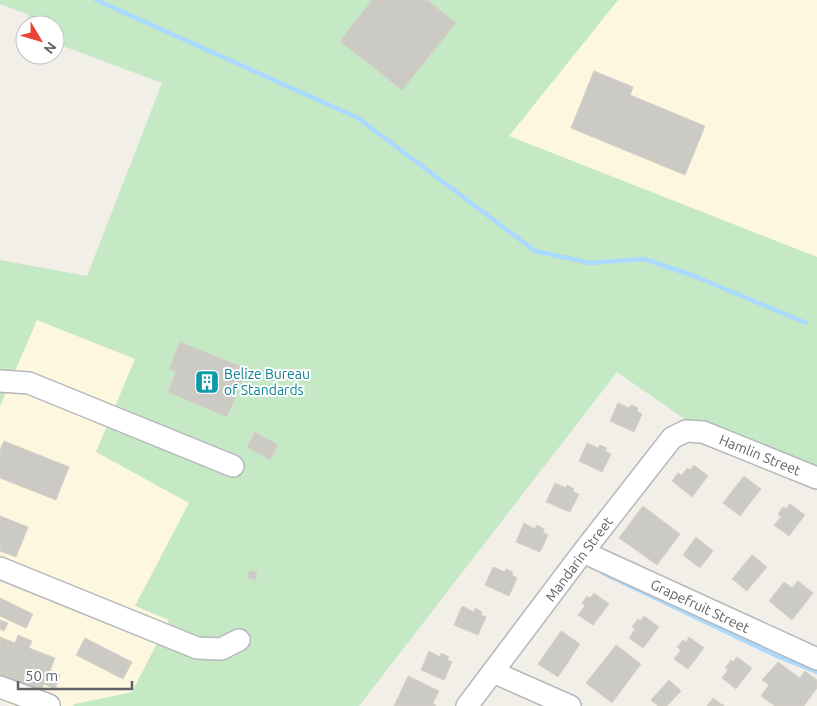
<svg xmlns="http://www.w3.org/2000/svg" width="817" height="706" font-family="Ubuntu,sans-serif">
	<style>
		.commercial { fill: #fef7e0 }
		.green { fill: #c5e8c5 }
		.lines { fill: none; stroke-linecap: round; stroke-linejoin: round }
		.stream { stroke: #aadaff; stroke-width: 4.5 }
		.building { fill: #cccac5; stroke: #d6d1c6 }
		.minor-casing { stroke: #b5b8bc; stroke-width: 24 }
		.minor { stroke: #fff; stroke-width: 21 }
		.labels { text-anchor: middle; dominant-baseline: central; stroke-width: 4; stroke-linejoin: round; paint-order: stroke }
		.culture-label { font-size: 14px; fill: #0d838f; stroke: #fff; text-anchor: start }
		.street-label { font-size: 14px; fill: #5f6368; stroke: #fff }
	</style>
	<rect width="100%" height="100%" fill="#f1efe8"/>
	<path class="commercial" d="M618 0H817V257L509 136Z
		M37 320 135 359 96 452 189 503 136 606 169 620 132 693 75 704 73 706H13L0 701V406Z"/>
	<path class="green" d="M0 0H618L509 136 817 257V478L703 432 617 372 359 706H73L75 704 132 692 169 620 135 606 189 503 96 452 135 359 37 320 0 406V260L87 276 162 83 55 43V25H25V32L22 31 29 15 0 4Z"/>
	<g class="lines">
		<path class="stream" d="M96 0 358 118 535 251 590 263 644 259 694 276 806 323
			M603 573 777 656 817 672"/>
	</g>
	<path class="building" d="M372 0H427L456 23 402 90 340 41Z
		M594 71 633 87 630 95 705 126 685 175 571 128Z
		M180 342 247 369 227 417 168 392 176 372 169 369Z
		M618 403 629 408 631 405 638 408 637 411 642 414 634 432 610 421Z
		M255 432 278 445 270 460 247 447Z
		M4 441 69 467 56 500 0 478V450Z
		M587 443 598 448 600 445 607 448 605 451 611 454 602 472 579 461Z
		M694 465 708 476 692 497 672 481 678 473 682 475 687 468 690 470Z
		M744 476 761 489 740 516 723 503Z
		M555 483 566 488 567 485 574 489 573 492 579 494 570 512 546 502Z
		M790 504 805 515 789 536 774 525 781 517 778 514 783 507 786 509Z
		M643 506 680 534 657 565 619 538Z
		M0 516 28 527 16 557 0 551Z
		M524 523 535 529 537 525 544 529 543 532 548 535 540 552 516 542Z
		M696 537 713 551 700 568 683 555Z
		M752 555 767 567 747 591 732 579Z
		M493 567 505 572 506 569 513 572 512 575 517 578 509 596 485 585Z
		M249 571 257 572 256 580 248 578Z
		M798 581 813 593 792 620 769 601 784 582 792 588Z
		M594 593 609 604 593 625 578 615 585 606 582 603 587 596 590 598Z
		M0 598 33 614 26 628 0 616Z
		M462 606 474 612 475 608 482 612 481 615 486 617 478 635 454 625Z
		M644 616 659 627 643 648 629 638 635 629 632 627 638 619 640 621Z
		M0 620 8 623 4 631 0 629Z
		M561 631 580 644 558 677 538 664Z
		M18 635 32 641 29 648 55 658 50 671 60 675 55 689 44 684 41 691 0 676V637L15 643Z
		M689 637 704 648 688 669 674 659 681 650 677 647 683 640 686 642Z
		M85 638 132 662 123 679 76 655Z
		M616 645 641 664 612 703 586 683Z
		M429 651 440 657 441 653 449 657 447 660 452 662 444 680 421 670Z
		M737 657 752 668 736 689 722 678 728 670 725 668 731 660 733 662Z
		M778 662 800 678 805 671 817 680V688L804 706H775L761 696 769 685 762 680Z
		M408 676 439 691 433 703 436 706H394Z
		M669 680 681 691 667 706H658L651 700Z
		M713 698 724 706H707Z"/>
	<g class="lines">
		<defs>
			<path id="minor" d="M0 381 29 383 233 466
				M583 552 817 659
				M0 568 197 648 221 649 239 640
				M493 672 570 706
				M0 687 49 705
				M467 706 583 552 672 438 686 431 703 432 817 478"/>
		</defs>
		<use href="#minor" class="minor-casing"/>
		<use href="#minor" class="minor"/>
	</g>
	<defs>
		<symbol id="building-square" viewBox="-11 -11 22 22"><rect x="-9" y="-9" width="18" height="18" rx="4" fill="#0f9aa8" stroke="#fff"/><path d="M-4-6H4V6H1V3H-1V6H-4ZM-2.5-4.3h1.7v1.8h-1.7ZM.8-4.3h1.7v1.8H.8ZM-2.5-1h1.7V.8h-1.7ZM.8-1h1.7V.8H.8Z" fill="#fff"/></symbol>
	</defs>
	<g fill-rule="evenodd">
		<use href="#building-square" x="193" y="368" width="28" height="28"/>
	</g>
	<g class="labels">
		<g class="culture-label">
			<text x="224" y="374">Belize Bureau<tspan x="224" dy="16">of Standards</tspan></text>
		</g>
		<g class="street-label">
			<text transform="translate(760 455) rotate(22)">Hamlin Street</text>
			<text transform="translate(579 559) rotate(-53)">Mandarin Street</text>
			<text transform="translate(700 606) rotate(25)">Grapefruit Street</text>
		</g>
	</g>
	<g transform="translate(40 40) rotate(128)"><circle r="24" fill="#ffffff" stroke="#bfc1c3"/>
	<path d="M0-4L9 19L0 12L-9 19Z" fill="#ea4335"/>
	<text y="-8" font-size="14" font-weight="bold" text-anchor="middle" fill="#5f6368">N</text>
	</g>
	<path d="M18 681v8h114v-8" fill="none" stroke="#5f6368" stroke-width="2.5"/>
	<text x="25" y="681" font-size="15" fill="#5f6368" stroke="#ffffff" stroke-width="4" paint-order="stroke">50 m</text>
</svg>
